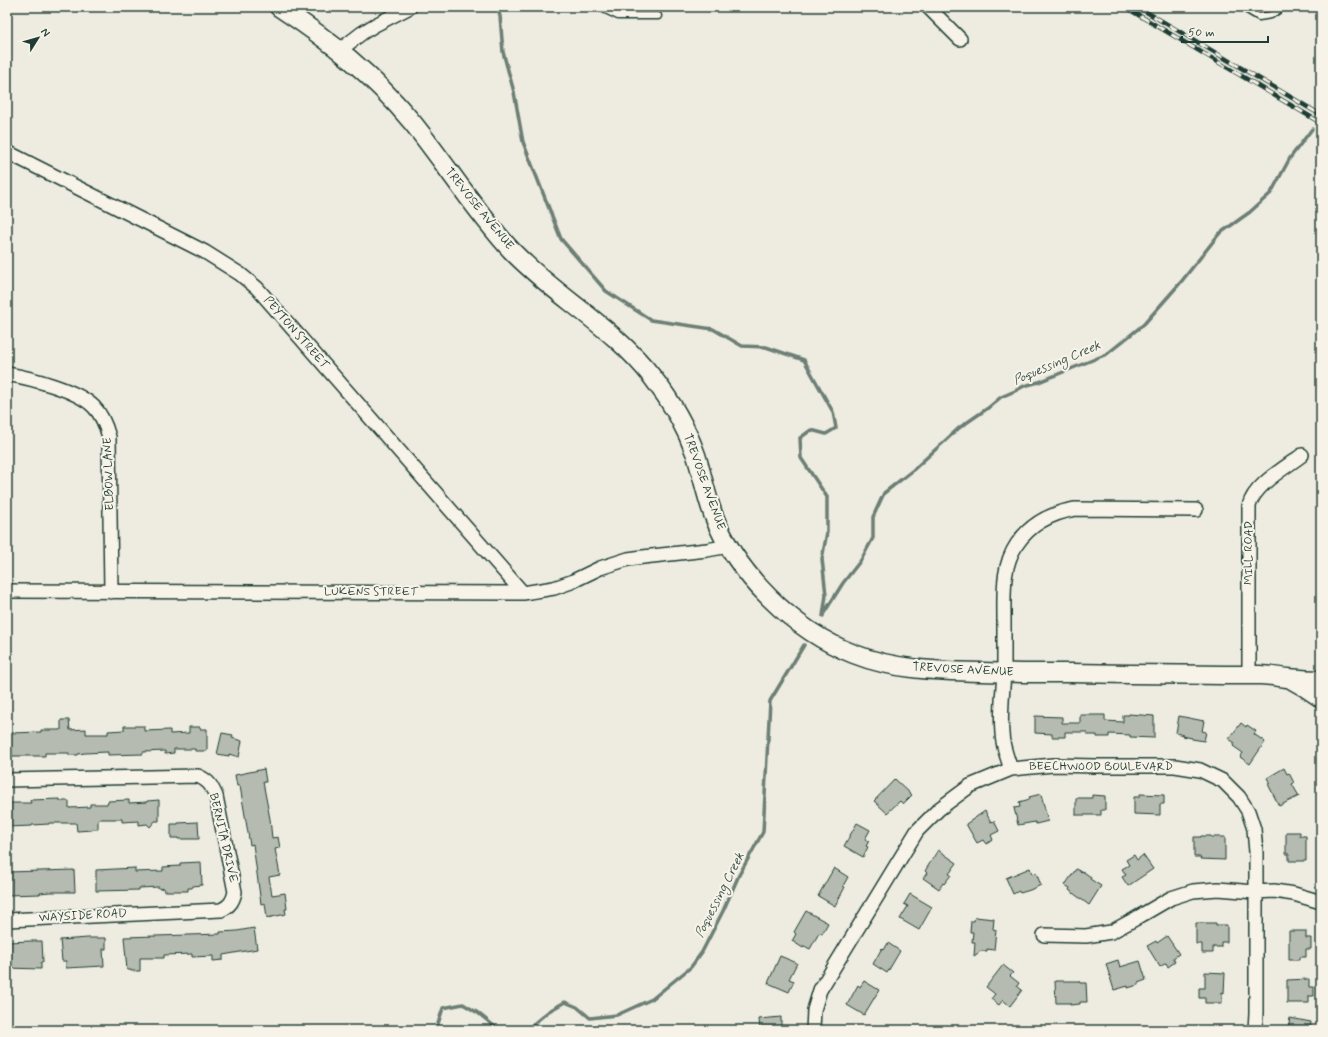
<svg xmlns="http://www.w3.org/2000/svg" width="1328" height="1037" font-family="Mynerve,sans-serif">
	<style>
		.lines { fill: none; stroke-linecap: round; stroke-linejoin: round }
		.stream { stroke: #6c7e74; stroke-width: 3.5 }
		.building { fill: #b5bbb0; stroke: #1f3d34 }
		.lane-casing { stroke: #1f3d34; stroke-width: 9 }
		.street-casing { stroke: #1f3d34; stroke-width: 16 }
		.secondary-casing { stroke: #1f3d34; stroke-width: 21 }
		.lane { stroke: #f7f3e8; stroke-width: 6 }
		.street { stroke: #f7f3e8; stroke-width: 13 }
		.secondary { stroke: #f7f3e8; stroke-width: 18 }
		.rail-casing { stroke: #1f3d34; stroke-width: 4.5 }
		.rail { stroke: #f7f3e8; stroke-width: 3; stroke-dasharray: 9; stroke-linecap: butt }
		.labels { text-anchor: middle; dominant-baseline: central; stroke-width: 4; stroke-linejoin: round; paint-order: stroke }
		.street-label { font-size: 12px; fill: #1f3d34; stroke: #f7f3e8 }
		.water-label { font-size: 13px; font-style: italic; fill: #3f584f; stroke: #f7f3e8 }
	</style>
	<rect width="100%" height="100%" fill="#eeece1"/>
	<filter id="ink" filterUnits="userSpaceOnUse"><feTurbulence type="fractalNoise" baseFrequency=".025" numOctaves="2"/><feDisplacementMap in="SourceGraphic" scale="8" xChannelSelector="R" yChannelSelector="G"/><feConvolveMatrix kernelMatrix="1 2 1 2 8 2 1 2 1" color-interpolation-filters="sRGB"/></filter>
	<g filter="url(#ink)">
		<g class="lines">
			<path class="stream" d="M497 7 500 16 503 52 514 92 523 142 561 239 606 291 651 320 713 329 742 346 766 347 804 360 833 412 836 428 826 434 811 430 800 438 801 458 827 497V532L822 559 826 595 823 616
				M824 613 843 583 861 560 873 538V517L884 493 912 471 959 428 988 408 1001 397 1015 391 1024 386 1039 382 1107 354 1144 324 1181 282 1219 234 1250 212 1271 193 1290 158 1312 129
				M436 1030 443 1008 463 1004 478 1013 499 1030
				M526 1030 549 1011 565 1002 577 1007 590 1018 617 1015 652 999 691 967 702 952 723 911 739 875 763 832 770 701 804 645"/>
		</g>
		<path class="building" d="M1129 714 1154 716V738L1130 737V735L1109 734V737H1097V735H1087V732H1065V737H1052V734L1035 733V716L1062 717V723H1080V715H1105V721L1123 722V715H1129Z
			M1179 716 1204 721 1202 731 1206 732 1204 741 1192 739V738L1182 736 1183 735 1176 733Z
			M61 720H69L70 730 86 729V734H108V731L124 730V726H144V731L170 730V734L189 733V727H200V729H207V751H195V749H174V753L165 754V751L143 752V754L108 755V752L85 753 78 754V755H69V753H45V756H7V740H10V733L41 732V730H61Z
			M1241 723 1246 727 1247 725 1256 731 1254 734 1265 742 1250 764 1240 757 1243 753 1233 746 1235 743 1229 739Z
			M222 733 233 735 232 738 242 741 239 757 229 754V756L217 754Z
			M1284 768 1287 774 1289 773 1294 783 1292 784 1299 796 1279 806 1268 784 1270 783 1267 778Z
			M264 769 266 782H263L270 819 272 838 278 837 280 848 275 849 280 875 269 877 272 895 285 893 287 909H285L286 914 267 918 265 903 261 904 253 844 250 845 240 786H237L235 775Z
			M895 779 912 795 903 804 900 801 887 813 874 801Z
			M1041 794 1048 821 1036 824 1035 822 1018 825 1014 808 1020 807 1019 802 1030 799 1029 797Z
			M1140 794 1164 795V804H1160V815L1134 814V797H1140Z
			M1092 795 1105 796V810H1101V815H1076V798H1092Z
			M60 799V801H69V808L90 807V804H107L108 801 129 800V803L147 802V801L159 800V821H155L150 827 147 824 139 825V821L122 822V819H98V829H92V830L77 831 76 823H49V824L32 825V826L7 827V803H31L30 800Z
			M985 811 991 822 994 821 999 831 991 835 993 840 986 844 983 840 977 843 966 824Z
			M198 822 199 839H178V838H171V824H178V823Z
			M857 823 870 830 865 839 869 841 866 846 868 847 863 857 844 846Z
			M1286 832H1300V836H1306V861H1289V854H1286Z
			M1201 836H1211V837H1225V860L1200 859 1201 857H1194V837H1201Z
			M938 850 957 863 949 874 951 875 944 884 943 883 939 889 923 878 927 873 925 871Z
			M1134 855 1137 860 1143 855 1153 869 1128 886 1122 877 1126 875 1122 869 1129 865 1126 860Z
			M201 862 202 885 193 886 192 888H188V891H164V888L159 889V887L139 888V890L96 891V870L135 868V872L163 871V867L180 866V863Z
			M834 868 848 877 843 886 845 887 835 906 818 896Z
			M1030 868 1032 874 1036 873 1041 885 1030 890 1020 893 1019 891 1013 894 1006 878Z
			M1076 869 1081 872 1082 871 1091 877 1090 879 1101 886 1089 905 1069 890 1070 888 1065 885Z
			M74 870 75 892H50L40 893V894L8 895V893H7V872Z
			M910 894 932 907 919 930 900 919 908 906 904 904Z
			M806 911 828 923 822 934 819 933 810 949 804 946 803 948 792 941 796 934 794 932Z
			M975 917 994 919 993 929 996 930 994 950 987 949V951H981L974 956 975 942H972L973 932H970L971 921H974Z
			M1196 923H1216V925H1227V942H1221V947H1213V953H1202V944H1196Z
			M254 928 257 949 223 955V960L213 961V956L192 957V954L164 955V958H140V971H131V970H127L124 937 220 934V932L237 931Z
			M1289 931H1306V938H1311V949H1306V957H1299V960H1289Z
			M1167 936 1179 954 1173 958 1175 962 1168 967 1166 963 1160 967 1147 946 1156 941 1157 943Z
			M88 938H106V949H103L104 966 66 968V961H62L60 940Z
			M31 941H42L43 962H41V969L7 968V942Z
			M888 943 900 951 887 973 873 964 882 948 884 950Z
			M780 956 797 963 789 979 794 981 789 992 768 983Z
			M1118 960 1120 967 1140 961 1146 980 1138 983V985L1128 988V986L1114 990 1106 964Z
			M1003 965 1013 973 1010 976 1019 983 1017 986 1022 990 1010 1006 1003 1000 999 1005 991 999 995 994 986 987Z
			M1205 972 1225 973 1224 993 1222 992V1003H1205V998H1199V988H1205Z
			M1309 979V987H1314V996H1309V1003H1287V980Z
			M864 981 879 990 864 1015 847 1005 858 985 860 987Z
			M1055 981H1079L1080 983H1086L1087 1002H1080V1004L1070 1005V1003H1056Z
			M781 1017V1030H760L759 1019Z
			M1290 1018 1311 1022 1310 1030H1288Z"/>
		<g class="lines">
			<defs>
				<path id="lane" d="M599 7 618 16H658
					M1242 7 1259 17 1271 15 1283 7"/>
				<path id="street" d="M928 7 960 39
					M340 50 362 33 375 25 410 7
					M7 152 205 252 240 274 257 288 523 593
					M7 374C30 378 78 390 94 407 102 415 106 426 109 437L111 592
					M7 591 523 593 554 588 571 582 600 568 628 559 643 557 707 550 729 546
					M1249 675V506C1254 485 1285 468 1302 455
					M1011 769C1007 757 1002 745 1002 733 1000 713 1003 692 1004 672 1004 654 1004 636 1004 617 1004 592 1002 566 1017 544 1031 523 1052 513 1075 509L1196 510
					M7 780 198 776C209 781 211 785 216 796L235 892C233 901 230 906 221 910L7 920
					M1044 935 1086 936 1111 932 1135 919 1171 898 1193 891 1218 889 1255 892 1274 891 1294 894 1321 902
					M813 1030 814 1010 820 990 917 831 939 809 970 786 1011 769 1053 765 1095 766H1175L1200 770 1223 781 1239 797 1248 811 1254 829 1256 852V1013L1255 1030"/>
				<path id="secondary" d="M279 7C331 41 372 74 412 122 446 164 475 211 512 251 556 297 614 327 653 378 671 401 686 427 696 455 702 474 706 495 713 514 736 574 794 631 854 654 894 670 938 671 981 672 1011 673 1040 673 1070 673 1133 674 1197 675 1260 675 1269 675 1278 677 1287 678 1298 679 1310 680 1321 680
					M1292 680 1306 688 1321 698"/>
			</defs>
			<use href="#lane" class="lane-casing"/>
			<use href="#street" class="street-casing"/>
			<use href="#secondary" class="secondary-casing"/>
			<use href="#lane" class="lane"/>
			<use href="#street" class="street"/>
			<use href="#secondary" class="secondary"/>
			<defs>
				<path id="rail" d="M1125 7 1321 123
					M1138 7 1321 115"/>
			</defs>
			<use href="#rail" class="rail-casing"/>
			<use href="#rail" class="rail"/>
		</g>
	</g>
	<g class="labels">
		<g class="street-label">
			<text transform="translate(479 209) rotate(51)">TREVOSE AVENUE</text>
			<text transform="translate(296 333) rotate(49)">PEYTON STREET</text>
			<text transform="translate(109 474) rotate(-92)">ELBOW LANE</text>
			<text transform="translate(704 482) rotate(70)">TREVOSE AVENUE</text>
			<text transform="translate(1249 553) rotate(-90)">MILL ROAD</text>
			<text x="371" y="592">LUKENS STREET</text>
			<text transform="translate(963 670) rotate(3)">TREVOSE AVENUE</text>
			<text x="1101" y="767">BEECHWOOD BOULEVARD</text>
			<text transform="translate(223 838) rotate(77)">BERNITA DRIVE</text>
			<text transform="translate(83 916) rotate(-3)">WAYSIDE ROAD</text>
		</g>
		<g class="water-label">
			<text transform="translate(1057 363) rotate(-23)">Poquessing Creek</text>
			<text transform="translate(720 895) rotate(-63)">Poquessing Creek</text>
		</g>
	</g>
	<rect width="1328" height="1037" fill="none" stroke="#f7f3e8" stroke-width="24"/>
	<rect x="12" y="12" width="1304" height="1013" fill="none" stroke="#1f3d34" stroke-width="1.5" filter="url(#ink)"/>
	<g transform="translate(38 38) rotate(53)" stroke="#f7f3e8" stroke-width="3" paint-order="stroke">
	<path d="M0-3L7 15L0 10L-7 15Z" fill="#1f3d34"/>
	<text y="-6" font-size="11" font-weight="bold" text-anchor="middle" fill="#1f3d34">N</text>
	</g>
	<path d="M1182 36v6h86v-6" fill="none" stroke="#1f3d34" stroke-width="2"/>
	<text x="1188" y="36" font-size="12" fill="#1f3d34" stroke="#f7f3e8" stroke-width="3" paint-order="stroke">50 m</text>
</svg>
